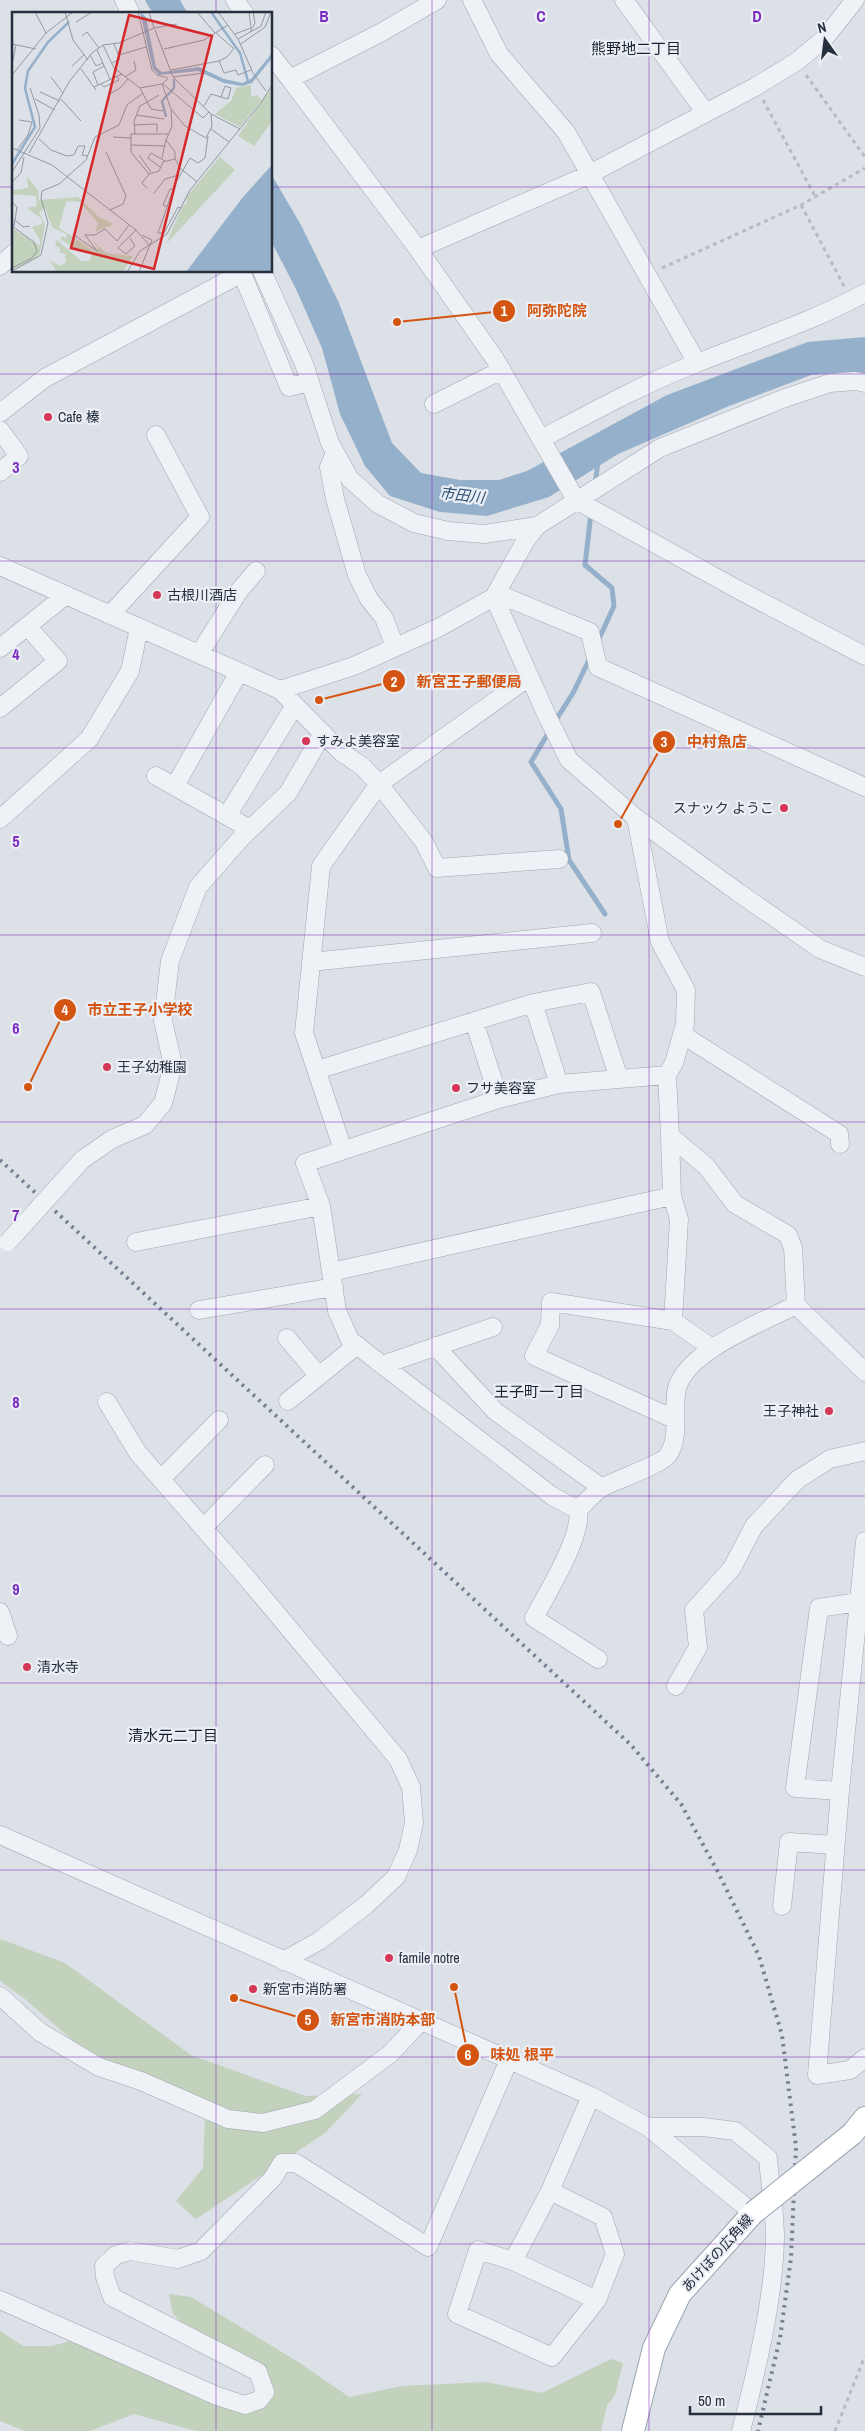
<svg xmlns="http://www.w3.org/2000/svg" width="865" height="2431" font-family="'Archivo Narrow','Noto Sans JP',sans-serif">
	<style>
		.green { fill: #c2d2bc }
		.water { fill: #94b0ca }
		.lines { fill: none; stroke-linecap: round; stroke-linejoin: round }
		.stream { stroke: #94b0ca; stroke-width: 5 }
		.minor-casing { stroke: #a1a7b1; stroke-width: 19 }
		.major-casing { stroke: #9aa5b3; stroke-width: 24 }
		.path { stroke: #b6bbc2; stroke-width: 3; stroke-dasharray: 4 4; stroke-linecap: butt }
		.minor { stroke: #eef1f5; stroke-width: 18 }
		.major { stroke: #fff; stroke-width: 22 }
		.rail { stroke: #748091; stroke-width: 4; stroke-dasharray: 2.5 5; stroke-linecap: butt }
		.minor-bridge-casing { stroke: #a1a7b1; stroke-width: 19; stroke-linecap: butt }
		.major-bridge-casing { stroke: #9aa5b3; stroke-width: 24; stroke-linecap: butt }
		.minor-bridge { stroke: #eef1f5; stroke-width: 18 }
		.major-bridge { stroke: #fff; stroke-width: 22 }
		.grid { fill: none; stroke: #7b2cbf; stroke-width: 1; stroke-opacity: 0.55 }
		.poi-dot { fill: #d63754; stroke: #ebeff5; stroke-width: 2 }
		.labels { text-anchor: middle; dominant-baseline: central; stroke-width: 4.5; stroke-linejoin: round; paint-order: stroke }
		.poi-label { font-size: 14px; fill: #252f3e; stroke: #ebeff5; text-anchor: start }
		.street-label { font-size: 14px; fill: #252f3e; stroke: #ebeff5 }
		.neighbourhood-label { font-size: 15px; fill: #17202e; stroke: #ebeff5 }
		.water-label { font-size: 15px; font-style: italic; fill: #2d4f74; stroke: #ebeff5 }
		.inset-river { fill: none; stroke: #94b0ca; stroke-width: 2.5 }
		.inset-road { fill: none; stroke: #9399a3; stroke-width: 1 }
		.view { fill: #d62828; fill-opacity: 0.15; stroke: #d62828; stroke-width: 2.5 }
		.inset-edge { fill: none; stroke: #252f3e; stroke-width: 2.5 }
		.grid-label { font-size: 16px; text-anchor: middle; font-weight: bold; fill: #7b2cbf; stroke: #ebeff5; stroke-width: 4.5; stroke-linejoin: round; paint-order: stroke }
		.leader { fill: none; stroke: #d45511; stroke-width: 2 }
		.callout-dot { fill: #d45511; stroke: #ebeff5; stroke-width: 2 }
		.mark-label { font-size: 15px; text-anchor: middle; font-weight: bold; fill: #fff }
		.callout-label { font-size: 15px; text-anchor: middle; font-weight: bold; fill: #d45511; stroke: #ebeff5; stroke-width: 4.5; stroke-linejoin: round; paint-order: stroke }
	</style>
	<rect width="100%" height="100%" fill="#dce0e7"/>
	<path class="green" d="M0 1939 65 1963 191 2055 305 2096 362 2094 325 2133 196 2219 176 2201 203 2168 205 2115 87 2053 25 1999 0 1981Z
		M169 2294 191 2297 300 2363 349 2397 402 2386 485 2382 542 2393 611 2359 623 2363 615 2395 607 2405 601 2431H196L134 2414 90 2431H25L0 2421V2331L23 2346H52L70 2341 104 2352 216 2404 273 2391 187 2328 173 2314Z"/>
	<path class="water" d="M145 0H180L188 14H153Z
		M271 174 301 225 339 303 392 443 421 473 460 480H499L527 471 667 395 808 342 865 337V374L849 372 811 375 729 406 618 454 549 497 487 516 440 512 390 496 365 466 340 414 322 348 296 289 271 241Z"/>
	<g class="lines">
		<path class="stream" d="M595 485 598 461
			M591 513 585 565 612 588 614 606 598 641
			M554 723 573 693 591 656
			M550 730 531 762 561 809 569 860 605 914"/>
		<defs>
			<path id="minor" d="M124 0 131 14
				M235 0 245 14
				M472 0 499 54 566 132 697 363
				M624 0 705 112
				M271 55 290 79 382 32 437 0
				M290 79 418 249 495 359 576 500 735 588 865 656
				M418 249 586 176 755 87 796 62 824 39 855 0
				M0 266 14 253
				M241 271 289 387 310 382
				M262 271 304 364 330 443 350 479 378 504 414 523 448 531 484 534 537 526
				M434 404 502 370
				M0 413 45 378 242 273
				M0 430 19 456 0 472
				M541 439C592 412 643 384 697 363 754 340 812 322 865 293
				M335 453 329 467 335 499 357 575 369 599 384 618 395 647
				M0 566 280 690 341 752 363 767 379 784 424 842 437 868 559 859
				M496 593 590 632 598 667 865 787
				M494 597 548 718 569 760 636 818 739 893 820 949 865 967
				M110 615 200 517 156 435
				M0 648 66 595
				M199 654 239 591 256 571
				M280 690 354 666 438 628 494 597 526 540 537 526 660 448 785 398 830 383 855 381 865 383
				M0 708 58 661 27 626
				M156 776 250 829
				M175 786 239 672
				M227 816 295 705
				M636 818 660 942 686 990 685 1024 674 1063 667 1075 670 1136 706 1166 735 1204 788 1235 793 1248 796 1305 865 1372
				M0 819 89 739 130 671 139 628
				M311 962 592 933
				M533 1003 591 992 619 1079
				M474 1021 499 1099
				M683 1035 839 1134 840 1144
				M317 1070 533 1003 559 1084
				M670 1136 672 1196 679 1219 673 1321
				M343 1150 304 1033 321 866 379 784 529 677
				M82 1160 112 1139 145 1125 163 1103 173 1065 163 1021 170 961 198 887 242 837 288 793 323 733
				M136 1242 321 1206
				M331 1272 672 1196
				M199 1310 334 1287
				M287 1338 319 1376
				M435 1346 495 1411 602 1488
				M382 1365 493 1327
				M288 1401 357 1345
				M107 1402 138 1453 246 1577 398 1759 411 1787 414 1823 408 1850 396 1877 366 1905 319 1941 283 1961
				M674 1419 534 1356 550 1325 551 1302 673 1321 712 1348
				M161 1479 219 1420
				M578 1510 552 1496 350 1340 337 1311 321 1206 305 1163 499 1099 559 1084 667 1075
				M578 1510C586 1502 594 1492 603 1487 616 1480 662 1464 668 1455 681 1437 672 1409 677 1388 688 1350 763 1322 796 1305
				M578 1510C583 1536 547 1593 534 1618L598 1659
				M203 1528 265 1465
				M865 1541 840 1791 817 2075 850 2070 865 2058
				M0 1612 8 1636
				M676 1686 698 1647 694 1610 732 1568 754 1526 797 1480 830 1459 865 1451
				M840 1791 795 1788 819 1608 858 1602
				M0 1835 591 2096 648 2127 753 2213
				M782 1906 789 1842 835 1845
				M0 1996 40 2032 99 2067 141 2081 228 2119 263 2123 315 2110 390 2054 421 2021
				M648 2127H703L735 2131 768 2158C770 2184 775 2212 775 2238 774 2298 756 2373 741 2431
				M550 2191 603 2217 615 2254 597 2300 552 2357 457 2314 478 2250 513 2261 550 2191 591 2096
				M513 2261 597 2300
				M0 2300 217 2396 245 2405 259 2400 265 2392 258 2372 112 2297 105 2277 104 2266 116 2255 130 2251 178 2259 201 2251 273 2178 282 2163H296L428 2247 509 2060"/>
			<path id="major" d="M852 2134 865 2118
				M633 2431 654 2348 680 2294 753 2213"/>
		</defs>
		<use href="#minor" class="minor-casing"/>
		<use href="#major" class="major-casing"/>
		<path class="path" d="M806 75 865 157
			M763 100 815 196
			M801 205 844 286
			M662 268 801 205 865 168
			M835 2431 865 2356"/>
		<use href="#minor" class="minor"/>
		<use href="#major" class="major"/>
		<path class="rail" d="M0 1160 631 1745 681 1804 719 1874 759 1956 782 2035 796 2147 791 2258 780 2338 758 2431"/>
		<defs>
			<path id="minor-bridge" d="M8 1242 82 1160"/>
			<path id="major-bridge" d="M753 2213 852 2134"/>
		</defs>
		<use href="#minor-bridge" class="minor-bridge-casing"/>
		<use href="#major-bridge" class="major-bridge-casing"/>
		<use href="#minor-bridge" class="minor-bridge"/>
		<use href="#major-bridge" class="major-bridge"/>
	</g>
	<path class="grid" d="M216 0V14M432 0V2431M649 0V2431M0 187H14M271 187H865M216 271V2431M0 374H865M0 561H865M0 748H865M0 935H865M0 1122H865M0 1309H865M0 1496H865M0 1683H865M0 1870H865M0 2057H865M0 2244H865"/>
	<g class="poi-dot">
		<circle cx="48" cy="417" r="5"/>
		<circle cx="157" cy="595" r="5"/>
		<circle cx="306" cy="741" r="5"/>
		<circle cx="784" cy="808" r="5"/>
		<circle cx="107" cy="1067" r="5"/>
		<circle cx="456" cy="1088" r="5"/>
		<circle cx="829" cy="1411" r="5"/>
		<circle cx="27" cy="1667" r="5"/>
		<circle cx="389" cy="1958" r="5"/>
		<circle cx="253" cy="1989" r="5"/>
	</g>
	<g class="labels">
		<g class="poi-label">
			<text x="58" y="417">Cafe 榛</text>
			<text x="167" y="595">古根川酒店</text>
			<text x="316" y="741">すみよ美容室</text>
			<text x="774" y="808" text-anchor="end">スナック ようこ</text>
			<text x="117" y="1067">王子幼稚園</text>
			<text x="466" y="1088">フサ美容室</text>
			<text x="819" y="1411" text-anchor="end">王子神社</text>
			<text x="37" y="1667">清水寺</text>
			<text x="399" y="1958">famile notre</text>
			<text x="263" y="1989">新宮市消防署</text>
		</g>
		<g class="street-label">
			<text transform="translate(717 2253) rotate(-48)">あけぼの広角線</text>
		</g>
		<g class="neighbourhood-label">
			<text x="636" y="48">熊野地二丁目</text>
			<text x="539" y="1391">王子町一丁目</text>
			<text x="173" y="1735">清水元二丁目</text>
		</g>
		<g class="water-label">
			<text transform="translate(462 495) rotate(7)">市田川</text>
		</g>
	</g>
	<g transform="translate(12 12)">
		<rect width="260" height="260" fill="#dce0e7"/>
		<path d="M239 73V85L245 83 250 88 228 115 203 102 219 89 224 76ZM260 75V109L242 134 226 124ZM208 145 223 158 154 232 171 193 175 192 174 185ZM15 165 26 178 27 188 66 185 87 205 102 212 83 220 86 211 68 190 58 189 54 190 47 216 84 240 86 236 79 227 94 241 121 244 111 260H45L38 249 48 254 54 250 53 241H48V236L43 233 45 228 69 249H77L80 242 73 238 65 239 49 227 50 224 55 227 54 222 40 215 33 196 27 200 33 213 28 241 25 246 0 258V216L28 234V228L20 215 30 212V207L15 196 25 194 24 184 1 182V178L16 176Z" fill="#c2d2bc"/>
		<path d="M128 0 134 5 144 55 150 60 187 55 212 67 230 71 239 67 260 41V46L240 71 230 74 212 71 186 59 147 63 141 57ZM260 153V260H174L231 185Z" fill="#94b0ca"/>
		<path class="inset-river" d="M199 0 228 41 236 69M154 105 150 89 162 76V67M0 152 23 115 13 76 16 59 36 30 57 10"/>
		<path class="inset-road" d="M23 0 34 21M53 0 61 28 76 48M126 0 140 58 145 63 156 66M137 0 142 16M185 0 203 21M206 0 226 27 241 61 254 79M64 10 80 0M143 18 161 65 199 102 200 114 194 126 173 114 159 97 150 72M238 20 243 11 241 0M204 21 221 36M223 22 239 16 237 0M70 24 75 20 87 36M226 27 249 14 254 0M0 32 24 37M229 32 253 15 259 0M91 33 102 56 128 76 139 97 151 99M152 37 192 28 216 13M85 38 98 67M78 43 84 54 91 51M107 43 134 35M1 48 4 33M207 49 212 61 224 58 226 63 239 58M100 51 108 47 102 32M60 54 72 43M69 57 84 78M159 58 207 49 215 45 223 35M0 63 34 21 61 0M39 65 51 81M113 65 124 58 122 49M161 65 192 61M89 72 92 75 107 68 105 64M151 72 191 106 197 100M86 73 81 60 92 54M82 75 110 62M128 76 150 72 156 67M28 80 48 89M96 83 108 76 116 67M23 87 43 98M49 87 69 109M192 94 199 82 209 85 216 87 219 76 213 74 209 85M159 98 160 114 154 128 163 140V147L168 156 185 170M199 102 228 117M124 103 152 107M122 113 145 112V120M199 117 217 130M123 122 122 109 128 94 147 83M101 125 119 126M27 127 39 138 55 144 62 143 66 134H73L70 143 76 144M119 133 153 134M0 136 40 153 124 218 137 233M5 138 16 123 20 110 7 108M94 140 114 184 111 192 98 198M17 141 57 70 80 41 91 33 107 31 142 16 165 12M127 143 139 160M150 146 154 128M148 155 136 146 139 141 153 149M0 160 28 116 27 103 18 76M137 162 119 140V122H156M0 170 9 161 12 145M135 176 130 171 137 162 147 159 151 150 163 147M142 181 153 167 167 163M0 190 5 195 2 214M155 195 151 193 158 177H161M3 208 11 215 18 214M0 214 22 230 25 239 20 246 0 256M146 221 163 172 178 146 186 151 193 146 196 124M146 221H152L166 195 169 196M62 223 85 239 73 223H83L93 217 105 229 117 213M118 226 123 234 114 242 106 236 124 218M0 259 29 243 36 211 29 186 30 179 47 172 74 148 83 125 107 113 115 93 131 81M115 260 128 239 155 222 178 178 249 91 260 73M127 260 140 228 130 223"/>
		<path class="view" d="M117 3 200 24 142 257 59 236Z"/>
		<rect width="260" height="260" class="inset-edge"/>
	</g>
	<g class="grid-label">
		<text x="324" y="22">B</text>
		<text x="541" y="22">C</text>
		<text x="757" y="22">D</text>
		<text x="16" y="473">3</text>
		<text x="16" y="660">4</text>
		<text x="16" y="847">5</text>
		<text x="16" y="1034">6</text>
		<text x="16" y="1221">7</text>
		<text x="16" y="1408">8</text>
		<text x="16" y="1595">9</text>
	</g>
	<path class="leader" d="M397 322L504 311M319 700L394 681M618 824L664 742M28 1087L65 1010M234 1998L308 2020M454 1987L468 2055"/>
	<g class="callout-dot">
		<circle cx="397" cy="322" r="5"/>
		<circle cx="319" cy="700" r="5"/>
		<circle cx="618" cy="824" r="5"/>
		<circle cx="28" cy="1087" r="5"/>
		<circle cx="234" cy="1998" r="5"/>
		<circle cx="454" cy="1987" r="5"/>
		<circle cx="504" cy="311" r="12"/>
		<circle cx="394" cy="681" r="12"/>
		<circle cx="664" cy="742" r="12"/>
		<circle cx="65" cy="1010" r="12"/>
		<circle cx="308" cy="2020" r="12"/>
		<circle cx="468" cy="2055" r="12"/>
	</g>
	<g class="mark-label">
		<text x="504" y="316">1</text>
		<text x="394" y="687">2</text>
		<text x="664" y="747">3</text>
		<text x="65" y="1015">4</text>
		<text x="308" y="2025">5</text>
		<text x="468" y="2060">6</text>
	</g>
	<g class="callout-label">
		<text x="557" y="316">阿弥陀院</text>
		<text x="469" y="687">新宮王子郵便局</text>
		<text x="717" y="747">中村魚店</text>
		<text x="140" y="1015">市立王子小学校</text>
		<text x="383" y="2025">新宮市消防本部</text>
		<text x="522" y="2060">味処 根平</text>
	</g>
	<g transform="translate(825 40) rotate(346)" stroke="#ebeff5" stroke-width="4" paint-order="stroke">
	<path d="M0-4L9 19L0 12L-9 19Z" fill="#252f3e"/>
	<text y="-8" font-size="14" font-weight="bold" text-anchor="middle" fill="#252f3e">N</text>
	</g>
	<path d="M690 2406v8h131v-8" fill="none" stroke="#252f3e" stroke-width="2.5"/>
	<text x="698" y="2406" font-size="15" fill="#252f3e" stroke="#ebeff5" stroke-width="4" paint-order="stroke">50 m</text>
</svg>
